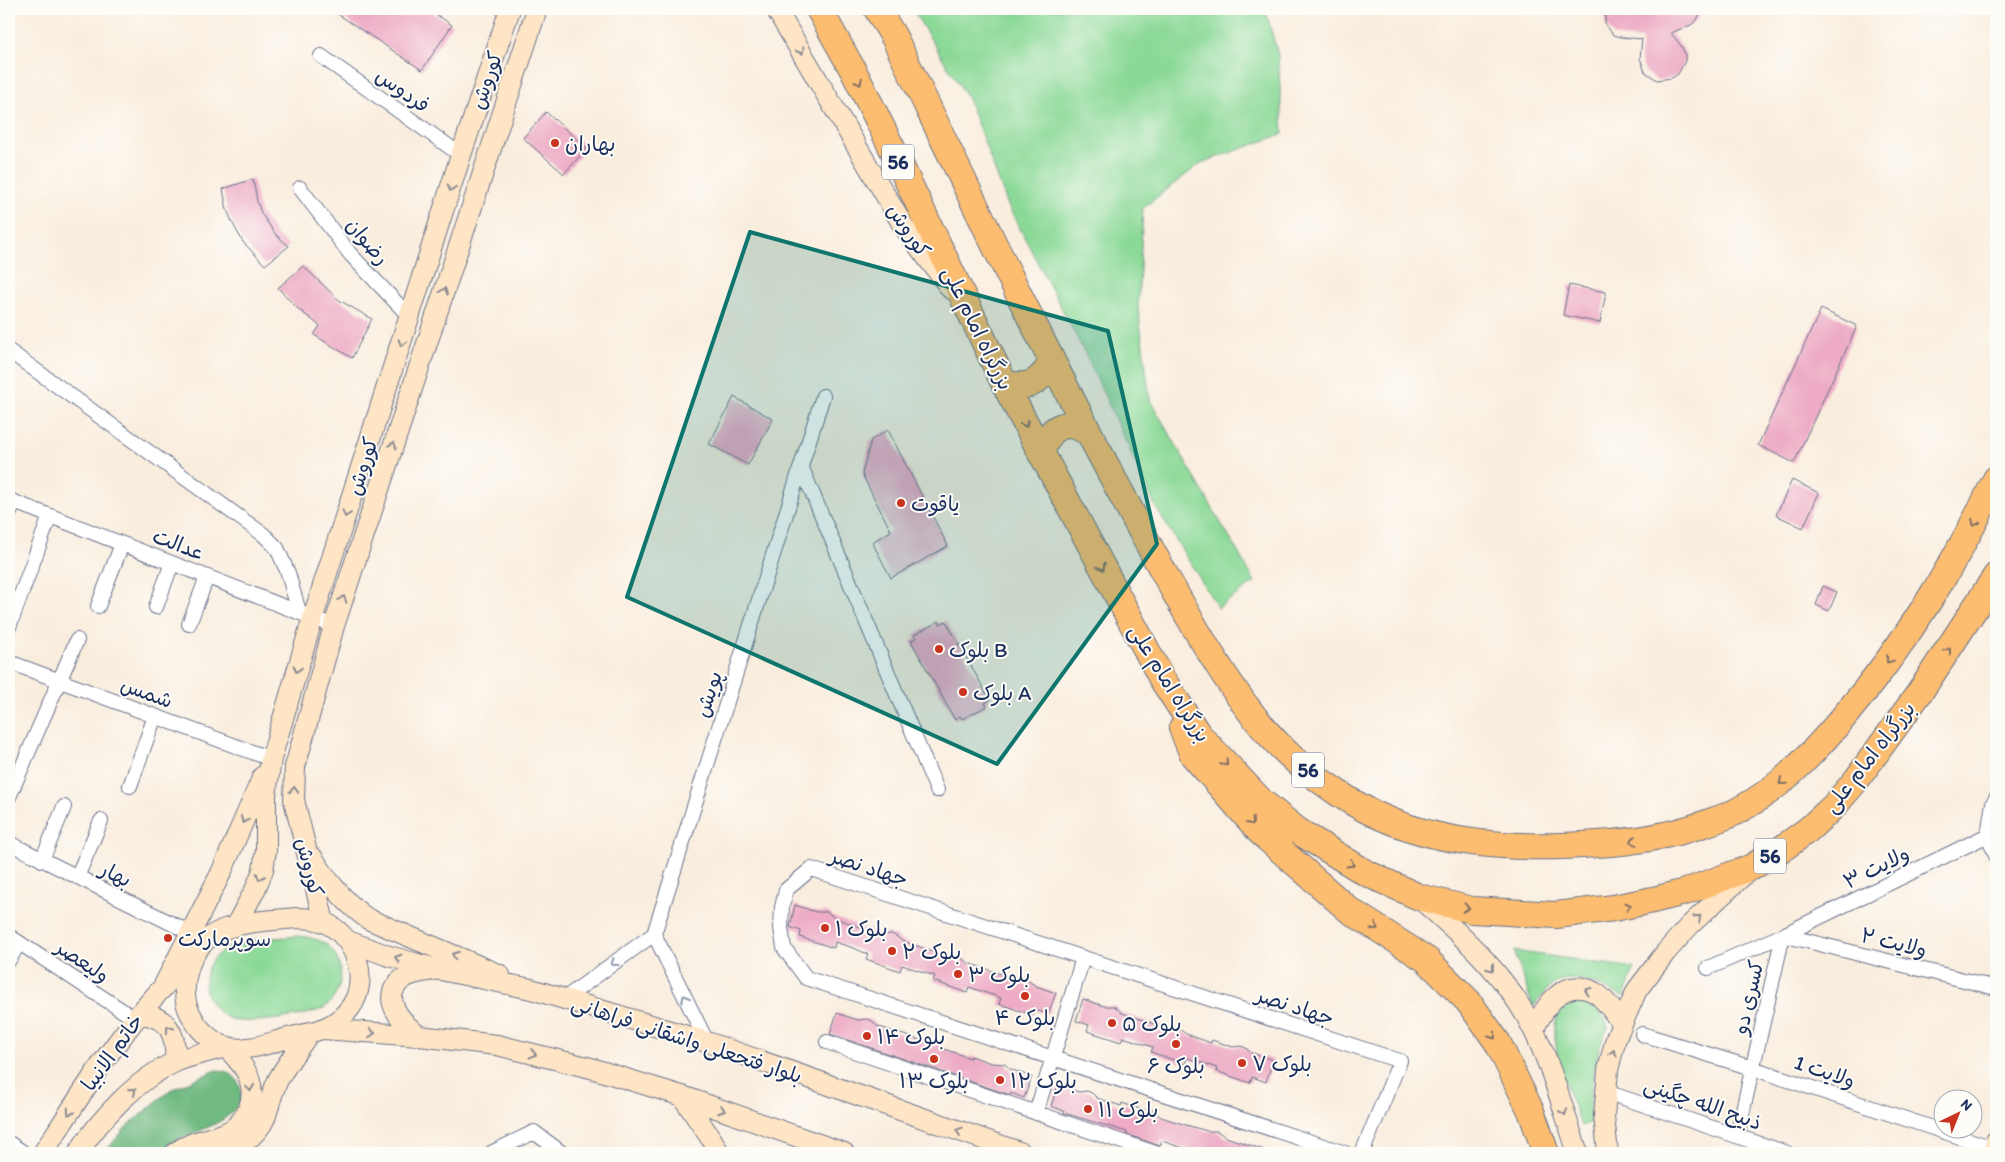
<svg xmlns="http://www.w3.org/2000/svg" width="2005" height="1162" font-family="Itim,'Playpen Sans Arabic',sans-serif">
	<style>
		.green { fill: #8bd997; stroke: #53847a }
		.forest { fill: #70b980; stroke: #46746f }
		.building { fill: #edabc5 }
		.lines { fill: none; stroke-linecap: round; stroke-linejoin: round }
		.street-casing { stroke: #69728b; stroke-width: 16 }
		.secondary-casing { stroke: #69728b; stroke-width: 22 }
		.highway-casing { stroke: #69728b; stroke-width: 28 }
		.street { stroke: #fff; stroke-width: 14 }
		.secondary { stroke: #fee5c5; stroke-width: 20 }
		.highway { stroke: #fcbd6f; stroke-width: 26 }
		.oneway { stroke: #8c8a92 }
		.oneway2 { stroke: #806f66 }
		.oneway3 { stroke: #8d97ae }
		.marked { fill: #0f766e; fill-opacity: 0.2; stroke: #0f766e; stroke-width: 4; stroke-linejoin: round }
		.poi-dot { fill: #c8321e; stroke: #fdfcf7; stroke-width: 2 }
		.labels { text-anchor: middle; dominant-baseline: central; stroke-width: 4; stroke-linejoin: round; paint-order: stroke }
		.shield { fill: #fdfcf7; stroke: #5f6c8c; stroke-width: 1 }
		.shield-label { font-size: 20px; font-weight: bold; fill: #1b2f5e }
		.street-label { font-size: 21px; fill: #1b2f5e; stroke: #fdfcf7 }
		.poi-label { font-size: 21px; fill: #1b2f5e; stroke: #fdfcf7; text-anchor: start }
	</style>
	<rect width="100%" height="100%" fill="#fdfcf7"/>
	<filter id="ink" filterUnits="userSpaceOnUse"><feTurbulence type="fractalNoise" baseFrequency=".02" numOctaves="2"/><feDisplacementMap in="SourceGraphic" scale="10" xChannelSelector="R" yChannelSelector="G"/><feConvolveMatrix kernelMatrix="1 2 1 2 8 2 1 2 1" color-interpolation-filters="sRGB"/></filter>
	<filter id="wash" filterUnits="userSpaceOnUse"><feTurbulence type="fractalNoise" baseFrequency=".0096" numOctaves="4" result="noise"/><feDisplacementMap in="SourceGraphic" scale="20" xChannelSelector="R" yChannelSelector="G"/><feGaussianBlur stdDeviation="1.12" result="paint"/><feColorMatrix in="noise" values="0 0 0 0 0 0 0 0 0 0 0 0 0 0 0 0 0 1.4 0 .05"/><feComposite in="paint" operator="in"/></filter>
	<g filter="url(#wash)">
		<rect width="100%" height="100%" fill="#f9edde"/>
		<path class="green" d="M912 9H1265L1278 55 1283 134 1201 163 1143 208 1138 307 1150 400 1255 582 1218 608 1156 508 1086 355 1009 208 968 99Z
			M297 936C307 937 317 938 326 944 346 960 345 992 325 1007 313 1016 255 1023 239 1021 229 1020 220 1014 213 1006 206 997 203 985 206 974 215 936 266 940 297 936Z
			M1514 951 1634 968 1624 997C1601 987 1570 967 1548 989 1543 994 1538 1001 1533 1007Z
			M1574 1000C1595 999 1601 1009 1608 1027 1593 1058 1590 1090 1590 1123L1581 1126C1572 1099 1539 1028 1564 1005 1566 1003 1571 1001 1574 1000Z"/>
		<path class="forest" d="M216 1070C225 1070 233 1073 238 1082 256 1116 196 1131 177 1140 170 1143 164 1151 158 1153 151 1156 114 1153 104 1153L126 1127 170 1090Z"/>
		<g id="blocks">
			<path class="building" d="M330 9H428L452 25 422 70Z
				M1605 9H1702L1697 20 1691 25 1671 33 1682 47 1685 54V61L1678 74 1672 78 1657 80 1645 72 1640 58 1642 39 1620 37 1613 35 1605 23Z
				M546 112 587 148 564 174 523 138Z
				M253 179 257 201 261 213 276 235 289 246 265 265 243 242 234 226 227 210 223 189Z
				M303 266 339 300 372 319 352 358 314 335 320 326 297 308 278 288Z
				M1569 285 1606 292 1600 323 1563 315Z
				M1821 309 1857 326 1794 463 1758 445Z
				M734 397 773 419 748 465 709 444Z
				M888 430 948 546 891 578 872 542 891 531 862 474 871 440Z
				M1792 480 1819 493 1803 528 1776 515Z
				M1823 586 1837 592 1829 611 1816 605Z
				M939 621 940 624 946 621 990 700 985 703 987 706 962 719 960 716 955 720 911 641 916 638 914 635Z
				M795 905 816 912H827L835 918 883 935 891 934 896 936 902 941 950 957H960L968 963 1016 979H1026L1036 986 1056 993 1048 1014 1035 1010 1033 1015 999 1004 1001 998 969 987 967 993 933 981 935 976 902 965 900 971 866 959 868 954 853 948 835 942 834 948 800 937 801 931 790 927Z
				M1083 999 1104 1006H1114L1122 1013 1167 1028H1178L1186 1034 1211 1043 1212 1040 1233 1047 1241 1046 1246 1048 1251 1053 1273 1060 1266 1082 1252 1077 1250 1083 1216 1071 1217 1068 1187 1058 1185 1064 1151 1052 1153 1047 1123 1037 1121 1042 1087 1031 1089 1025 1076 1021Z
				M837 1013 858 1020 866 1019 871 1020 877 1026 925 1042H936L944 1049 970 1058 971 1056 991 1063 1005 1064 1010 1069 1032 1077 1024 1098 1011 1093 1010 1095 830 1034Z
				M1058 1085 1079 1092 1087 1091 1092 1093 1097 1098 1121 1106 1122 1103 1143 1110H1153L1161 1117 1186 1125 1207 1131H1217L1226 1137 1267 1151 1266 1153H1191L1192 1151 1162 1141 1160 1146 1126 1134 1127 1132 1064 1113V1111L1051 1106Z"/>
		</g>
	</g>
	<g filter="url(#ink)">
		<use href="#blocks" fill-opacity="0" stroke="#69728b" stroke-width="1"/>
		<g class="lines">
			<defs>
				<path id="street" d="M321 56 461 155
					M300 188 351 255 410 317
					M9 351 264 535 277 548 288 573 299 612
					M801 466 937 790
					M9 500 334 626
					M9 515 14 502
					M98 606 122 544
					M156 607 172 563
					M189 624 207 577
					M9 627 50 516
					M9 662 271 759
					M130 786 155 716
					M9 797 77 640
					M1996 798 1993 803 1988 835 1996 856
					M9 843 199 937
					M42 860 64 807
					M77 877 101 821
					M654 934 707 1042
					M1783 935 1996 988
					M9 936 135 1019
					M9 960 19 943
					M1708 968 1783 935 1988 835
					M564 999 654 934 823 396
					M1642 1034 1752 1068 1996 1149
					M827 1042 1155 1153
					M1606 1092 1787 1153
					M1036 1113 1083 958
					M1737 1136 1783 935
					M9 1143 24 1153
					M491 1153 534 1132 562 1153
					M1345 1153 806 978 784 948 781 928 782 907 786 890 811 869 1400 1061 1362 1153"/>
				<path id="secondary" d="M776 9 904 227 951 289
					M313 858C328 882 345 903 368 919L500 975
					M1420 899C1463 936 1509 978 1534 1031 1553 1070 1564 1113 1578 1153
					M296 918C306 918 316 919 326 923 358 939 372 985 346 1013 340 1019 333 1025 324 1028 313 1033 300 1035 288 1038 275 1041 261 1047 247 1048 241 1049 234 1049 228 1047 211 1043 197 1028 190 1013 183 1000 184 982 188 969 203 919 254 923 296 918Z
					M324 922 294 800 295 767 334 626 537 9
					M236 925 255 890 263 870 266 850V795L271 759 313 617 461 155 510 9
					M348 941 389 956 436 969 531 989 707 1042 1022 1153
					M162 989 221 873 263 776
					M139 1014C169 1016 177 1035 175 1062
					M323 1029 419 1036 497 1045 591 1068 682 1096 844 1153
					M1534 1029C1545 1006 1564 976 1594 992 1606 999 1614 1013 1622 1024
					M419 1036C402 1023 377 997 404 978 413 972 424 972 434 970
					M682 1096 712 1140 719 1153
					M43 1153C82 1093 120 1031 170 980
					M78 1153C100 1119 137 1079 175 1062 191 1055 209 1052 226 1047 234 1056 245 1066 249 1078 257 1100 246 1124 225 1133 207 1140 190 1141 175 1153
					M223 1153C243 1146 263 1131 268 1109 271 1099 273 1090 278 1080 287 1063 299 1048 310 1032
					M1608 1153 1604 1116 1608 1070 1616 1038 1637 990 1666 952 1690 925 1747 872
					M1994 1153 1996 1141"/>
				<path id="highway" d="M819 9 854 72 893 150 1004 383 1162 679 1198 734 1261 801 1298 831 1366 873 1419 897 1472 910 1556 915 1614 908 1653 900 1685 892 1752 867 1786 846 1809 829 1834 806 1857 779 1920 692 1996 576
					M877 9 894 37C968 190 1041 345 1122 495 1149 546 1176 597 1206 646 1229 683 1253 720 1284 750 1300 766 1320 781 1338 793 1414 845 1508 851 1597 844 1636 842 1670 836 1707 823 1718 819 1729 816 1739 810 1782 787 1811 755 1842 719 1906 643 1953 568 1996 479
					M1004 383C1028 389 1039 384 1052 362
					M1041 454C1049 427 1064 417 1089 433
					M1182 728 1193 755 1261 833 1349 910 1427 960 1468 1001 1498 1043 1531 1111 1546 1153"/>
			</defs>
			<use href="#street" class="street-casing"/>
			<use href="#secondary" class="secondary-casing"/>
			<use href="#highway" class="highway-casing"/>
			<use href="#street" class="street"/>
			<use href="#secondary" class="secondary"/>
			<use href="#highway" class="highway"/>
		</g>
		<defs><path id="oneway-chevron" d="M-2-3.5L2.5 0L-2 3.5" fill="none" stroke-width="1.6" stroke-linecap="round" stroke-linejoin="round" transform="scale(1.25)"/></defs>
		<g class="oneway">
			<use href="#oneway-chevron" transform="translate(801 51) rotate(60)"/>
			<use href="#oneway-chevron" transform="translate(451 188) rotate(107)"/>
			<use href="#oneway-chevron" transform="translate(444 291) rotate(-72)"/>
			<use href="#oneway-chevron" transform="translate(402 343) rotate(108)"/>
			<use href="#oneway-chevron" transform="translate(393 445) rotate(-72)"/>
			<use href="#oneway-chevron" transform="translate(346 514) rotate(108)"/>
			<use href="#oneway-chevron" transform="translate(343 599) rotate(-72)"/>
			<use href="#oneway-chevron" transform="translate(297 669) rotate(107)"/>
			<use href="#oneway-chevron" transform="translate(294 790) rotate(-87)"/>
			<use href="#oneway-chevron" transform="translate(244 820) rotate(113)"/>
			<use href="#oneway-chevron" transform="translate(260 877) rotate(111)"/>
			<use href="#oneway-chevron" transform="translate(1698 918) rotate(-43)"/>
			<use href="#oneway-chevron" transform="translate(455 955) rotate(-158)"/>
			<use href="#oneway-chevron" transform="translate(398 958) rotate(-164)"/>
			<use href="#oneway-chevron" transform="translate(1491 968) rotate(52)"/>
			<use href="#oneway-chevron" transform="translate(1588 991) rotate(-159)"/>
			<use href="#oneway-chevron" transform="translate(169 1029) rotate(-125)"/>
			<use href="#oneway-chevron" transform="translate(372 1033) rotate(4)"/>
			<use href="#oneway-chevron" transform="translate(1613 1053) rotate(-77)"/>
			<use href="#oneway-chevron" transform="translate(533 1054) rotate(14)"/>
			<use href="#oneway-chevron" transform="translate(250 1088) rotate(82)"/>
			<use href="#oneway-chevron" transform="translate(133 1091) rotate(-41)"/>
			<use href="#oneway-chevron" transform="translate(722 1110) rotate(20)"/>
			<use href="#oneway-chevron" transform="translate(70 1112) rotate(123)"/>
			<use href="#oneway-chevron" transform="translate(1564 1112) rotate(71)"/>
			<use href="#oneway-chevron" transform="translate(959 1131) rotate(-161)"/>
		</g>
		<g class="oneway2">
			<use href="#oneway-chevron" transform="translate(859 82) rotate(64)"/>
			<use href="#oneway-chevron" transform="translate(1025 424) rotate(62)"/>
			<use href="#oneway-chevron" transform="translate(1975 523) rotate(116)"/>
			<use href="#oneway-chevron" transform="translate(1102 567) rotate(62)"/>
			<use href="#oneway-chevron" transform="translate(1948 651) rotate(-56)"/>
			<use href="#oneway-chevron" transform="translate(1889 660) rotate(127)"/>
			<use href="#oneway-chevron" transform="translate(1225 763) rotate(47)"/>
			<use href="#oneway-chevron" transform="translate(1782 782) rotate(139)"/>
			<use href="#oneway-chevron" transform="translate(1251 822) rotate(49)"/>
			<use href="#oneway-chevron" transform="translate(1633 841) rotate(171)"/>
			<use href="#oneway-chevron" transform="translate(1351 864) rotate(30)"/>
			<use href="#oneway-chevron" transform="translate(1628 906) rotate(-12)"/>
			<use href="#oneway-chevron" transform="translate(1466 908) rotate(12)"/>
			<use href="#oneway-chevron" transform="translate(1375 927) rotate(33)"/>
			<use href="#oneway-chevron" transform="translate(1493 1036) rotate(55)"/>
		</g>
		<g class="oneway3">
			<use href="#oneway-chevron" transform="translate(614 963) rotate(144)"/>
			<use href="#oneway-chevron" transform="translate(685 998) rotate(-116)"/>
		</g>
	</g>
	<path class="marked" d="M750 232 1108 331 1157 544 997 764 627 597Z"/>
	<g class="poi-dot">
		<circle cx="555" cy="143" r="5"/>
		<circle cx="901" cy="503" r="5"/>
		<circle cx="939" cy="649" r="5"/>
		<circle cx="963" cy="692" r="5"/>
		<circle cx="825" cy="928" r="5"/>
		<circle cx="168" cy="938" r="5"/>
		<circle cx="892" cy="951" r="5"/>
		<circle cx="958" cy="974" r="5"/>
		<circle cx="1025" cy="996" r="5"/>
		<circle cx="1112" cy="1023" r="5"/>
		<circle cx="867" cy="1036" r="5"/>
		<circle cx="1176" cy="1044" r="5"/>
		<circle cx="934" cy="1059" r="5"/>
		<circle cx="1242" cy="1063" r="5"/>
		<circle cx="1000" cy="1080" r="5"/>
		<circle cx="1088" cy="1109" r="5"/>
	</g>
	<g class="labels">
		<g class="shield">
			<rect x="882" y="144.5" width="32" height="35" rx="4"/>
			<rect x="1292" y="752.5" width="32" height="35" rx="4"/>
			<rect x="1754" y="838.5" width="32" height="35" rx="4"/>
		</g>
		<g class="shield-label">
			<text x="898" y="162">56</text>
			<text x="1308" y="770">56</text>
			<text x="1770" y="856">56</text>
		</g>
		<g class="street-label">
			<text transform="translate(486 80) rotate(-71)">کوروش</text>
			<text transform="translate(403 90) rotate(35)">فردوس</text>
			<text transform="translate(909 230) rotate(56)">کوروش</text>
			<text transform="translate(368 241) rotate(50)">رضوان</text>
			<text transform="translate(978 328) rotate(64)">بزرگراه امام علی</text>
			<text transform="translate(362 466) rotate(-72)">کوروش</text>
			<text transform="translate(179 544) rotate(21)">عدالت</text>
			<text transform="translate(1170 683) rotate(58)">بزرگراه امام علی</text>
			<text transform="translate(147 692) rotate(20)">شمس</text>
			<text transform="translate(708 694) rotate(-72)">پویش</text>
			<text transform="translate(1869 757) rotate(-52)">بزرگراه امام علی</text>
			<text transform="translate(310 867) rotate(76)">کوروش</text>
			<text transform="translate(869 867) rotate(18)">جهاد نصر</text>
			<text transform="translate(1876 867) rotate(-26)">ولایت ۳</text>
			<text transform="translate(116 874) rotate(26)">بهار</text>
			<text transform="translate(1894 942) rotate(14)">ولایت ۲</text>
			<text transform="translate(83 961) rotate(34)">ولیعصر</text>
			<text transform="translate(1748 997) rotate(-77)">کسری دو</text>
			<text transform="translate(1295 1006) rotate(18)">جهاد نصر</text>
			<text transform="translate(687 1039) rotate(18)">بلوار فتحعلی واشقانی فراهانی</text>
			<text transform="translate(112 1052) rotate(-54)">خاتم الانبیا</text>
			<text transform="translate(1825 1071) rotate(19)">ولایت 1</text>
			<text transform="translate(1703 1103) rotate(19)">ذبیح الله چگینی</text>
		</g>
		<g class="poi-label">
			<text x="565" y="143">بهاران</text>
			<text x="911" y="503">یاقوت</text>
			<text x="949" y="649">بلوک B</text>
			<text x="973" y="692">بلوک A</text>
			<text x="835" y="928">بلوک ۱</text>
			<text x="178" y="938">سوپرمارکت</text>
			<text x="902" y="951">بلوک ۲</text>
			<text x="968" y="974">بلوک ۳</text>
			<text x="1025" y="1017" text-anchor="middle">بلوک ۴</text>
			<text x="1122" y="1023">بلوک ۵</text>
			<text x="877" y="1036">بلوک ۱۴</text>
			<text x="1252" y="1063">بلوک ۷</text>
			<text x="1176" y="1065" text-anchor="middle">بلوک ۶</text>
			<text x="934" y="1080" text-anchor="middle">بلوک ۱۳</text>
			<text x="1010" y="1080">بلوک ۱۲</text>
			<text x="1098" y="1109">بلوک ۱۱</text>
		</g>
	</g>
	<rect width="2005" height="1162" fill="none" stroke="#fdfcf7" stroke-width="30"/>
	<g transform="translate(1958 1114) rotate(43)"><circle r="24" fill="#fdfcf7" stroke="#a3aaba"/>
	<path d="M0-4L9 19L0 12L-9 19Z" fill="#c8321e"/>
	<text y="-8" font-size="14" font-weight="bold" text-anchor="middle" fill="#1b2f5e">N</text>
	</g>
</svg>
